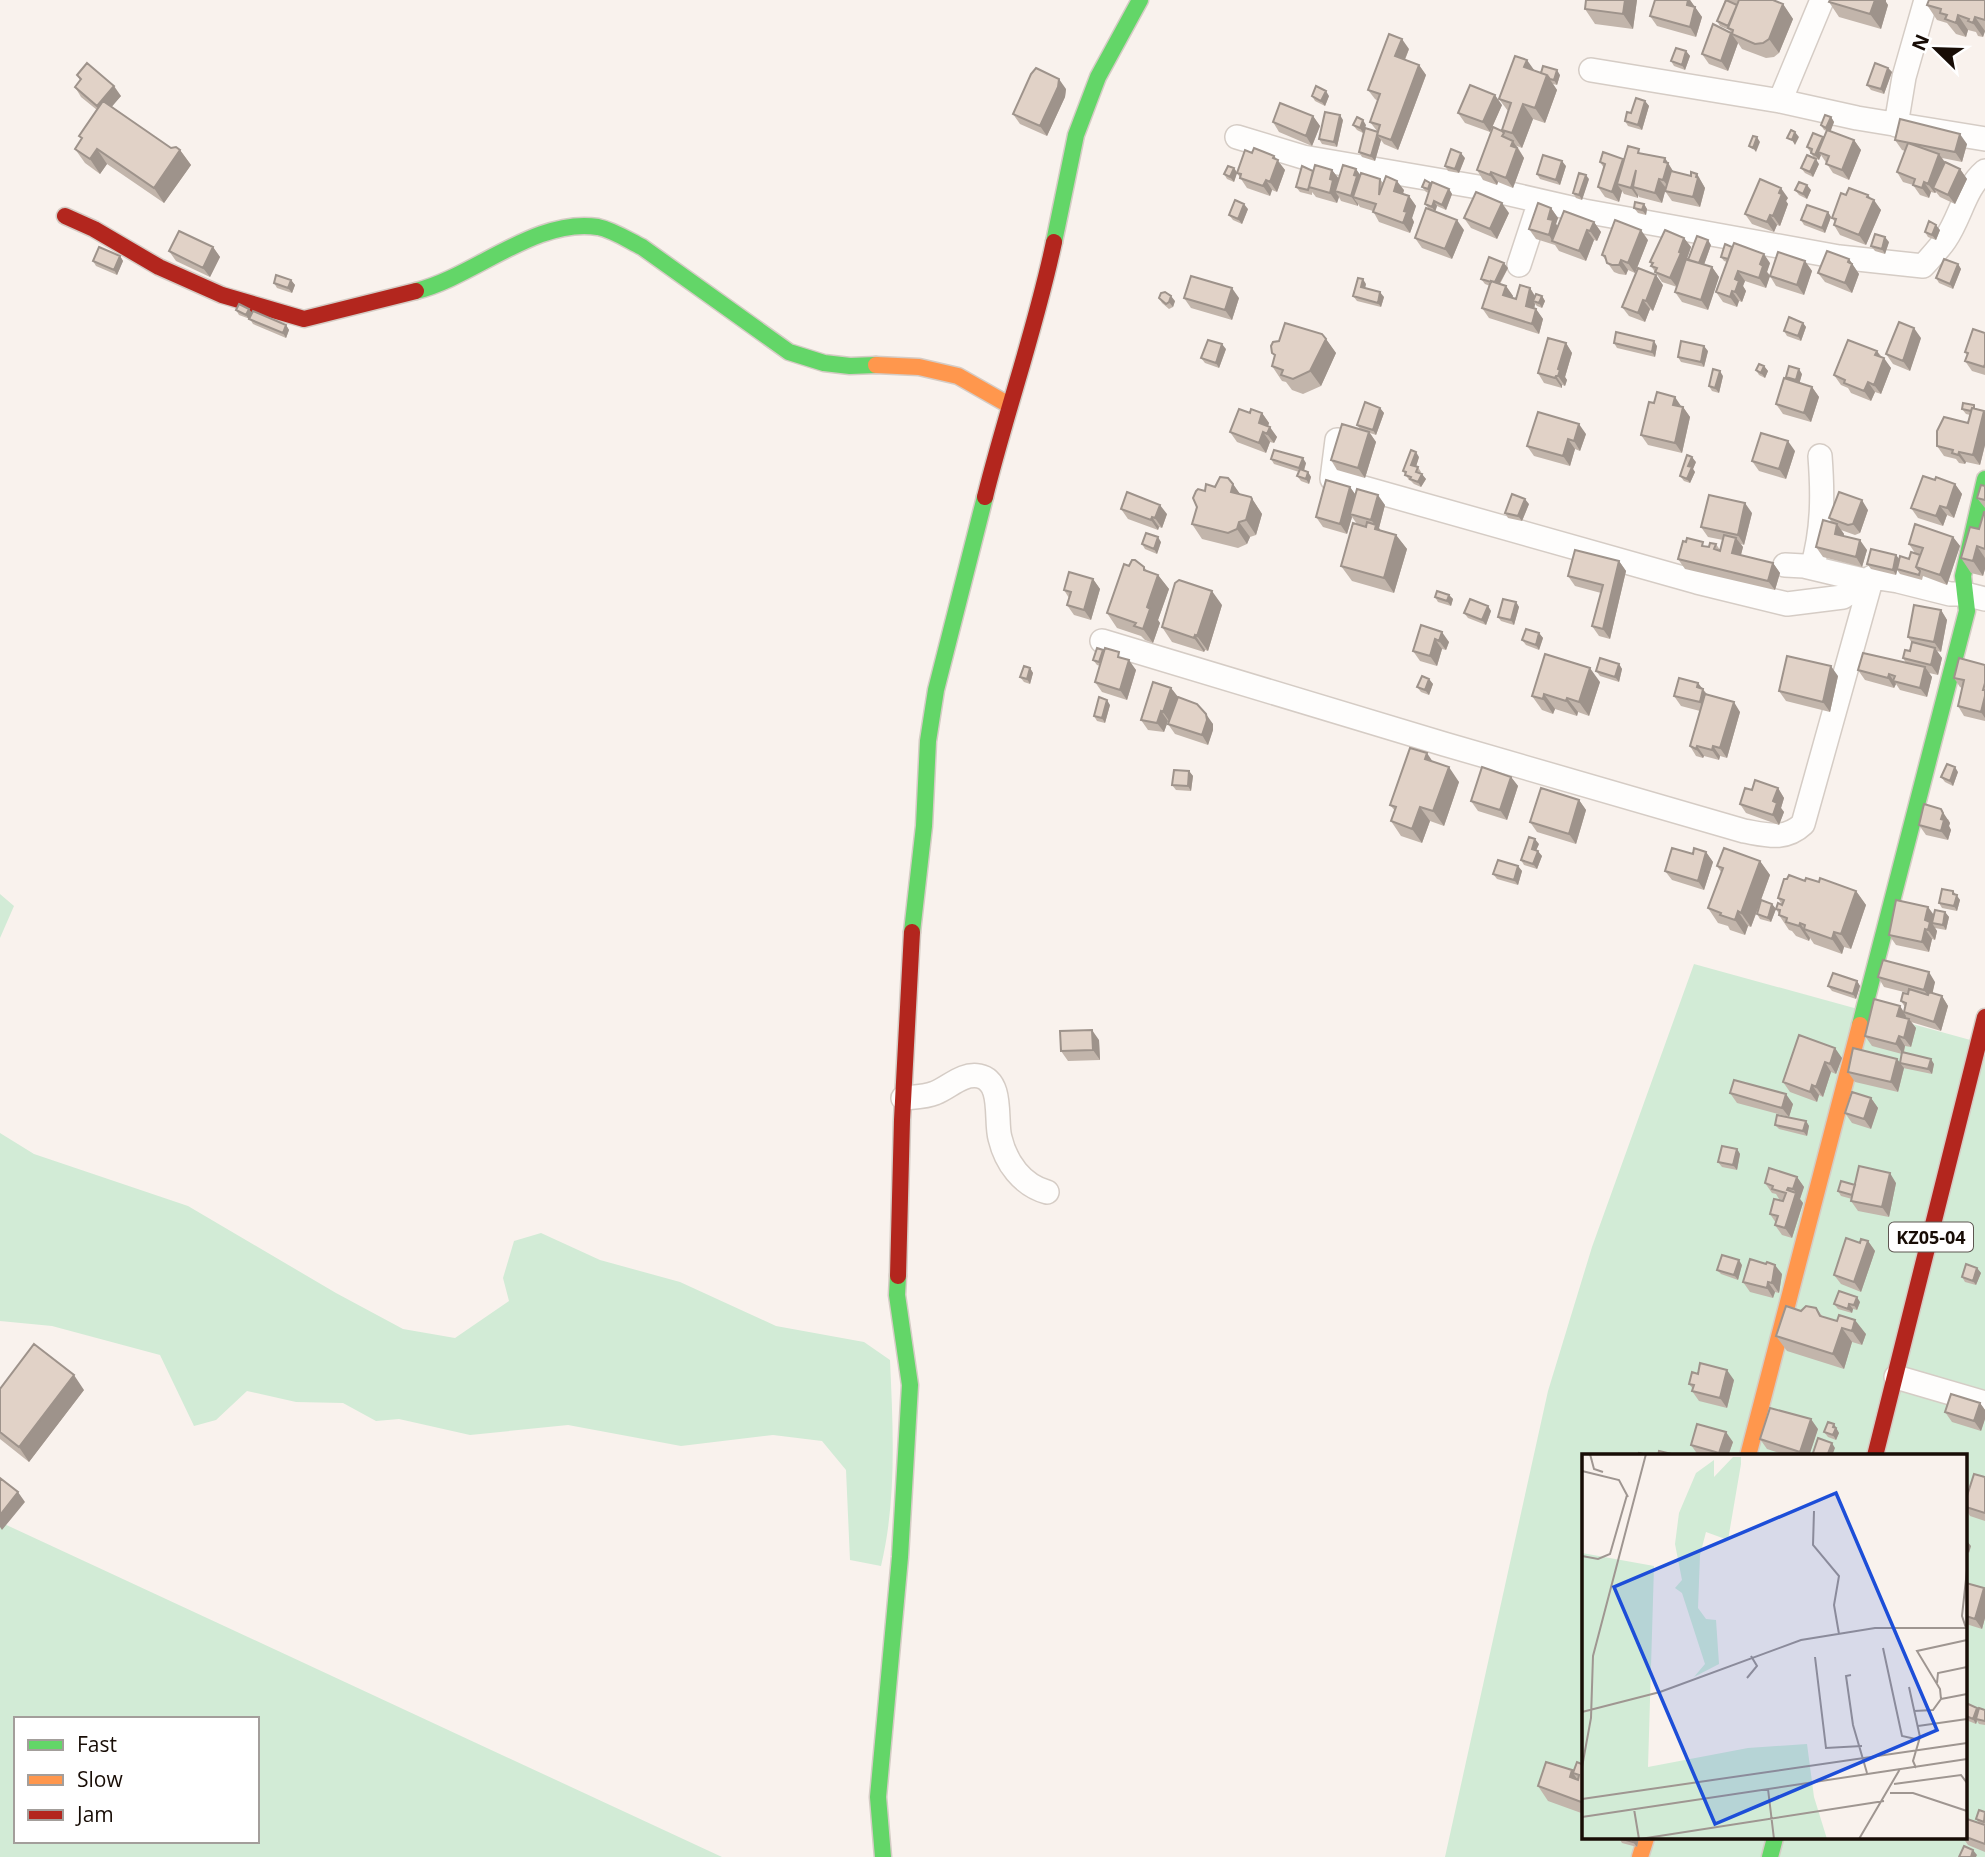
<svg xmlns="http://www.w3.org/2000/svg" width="1985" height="1857" font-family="'Open Sans',sans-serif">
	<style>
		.green { fill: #d2ebd6; fill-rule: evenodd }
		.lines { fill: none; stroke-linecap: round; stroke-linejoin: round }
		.street-casing { stroke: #d5ccc5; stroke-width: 26 }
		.fast-casing { stroke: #d5ccc5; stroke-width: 19 }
		.slow-casing { stroke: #d5ccc5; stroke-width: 19 }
		.jam-casing { stroke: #d5ccc5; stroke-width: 19 }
		.street { stroke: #fefdfc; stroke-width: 23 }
		.fast { stroke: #63d668; stroke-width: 16 }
		.slow { stroke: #ff974d; stroke-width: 16 }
		.jam { stroke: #b3261e; stroke-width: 16 }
		.wall { fill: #c2b5ab }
		.shaded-wall { fill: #9e938b }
		.building { fill: #e1d2c7; stroke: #9e938b; stroke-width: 2 }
		.labels { text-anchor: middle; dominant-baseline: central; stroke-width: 5; stroke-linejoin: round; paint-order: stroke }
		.shield { fill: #fff; stroke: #5d5651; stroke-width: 2 }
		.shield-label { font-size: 18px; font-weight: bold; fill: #180d06 }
		.inset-road { fill: none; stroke: #9f9691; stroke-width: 2 }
		.view { fill: #1d4ed8; fill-opacity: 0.15; stroke: #1d4ed8; stroke-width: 3.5 }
		.inset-edge { fill: none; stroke: #180d06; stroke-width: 3.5 }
	</style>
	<rect width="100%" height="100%" fill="#f9f2ed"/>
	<path class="green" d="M0 894 14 906 0 938Z
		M1694 964 1985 1044V1857H1445L1548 1391 1592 1247ZM1584 1456H1966V1838H1584Z
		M0 1133 34 1154 188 1206 336 1293 403 1329 455 1338 509 1301 503 1278 514 1241 541 1233 600 1260 680 1282 776 1326 864 1342 890 1360C893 1428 897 1499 881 1566L850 1560 846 1470 822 1441 773 1435 681 1446 568 1425 470 1435 399 1419 376 1421 343 1403 296 1402 247 1391 216 1420 194 1426 160 1355 52 1326 0 1321Z
		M0 1522 722 1857H0ZM16 1719H257V1841H16Z"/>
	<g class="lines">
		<defs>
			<path id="street" d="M1591 70 1780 101 1857 118 1985 139
				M1780 101 1822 0
				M1896 125 1904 77 1926 0
				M1237 137 1303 157 1484 188 1584 211 1839 257 1923 266C1930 258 1939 249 1945 240 1961 217 1964 189 1985 171
				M1519 265 1540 201
				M1337 440 1332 479 1697 582 1787 604 1843 597 1872 577 1898 581 1950 594H1965L1985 599
				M1785 565 1804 566 1867 581
				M1812 568C1823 530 1823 495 1820 456
				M1102 641 1444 744 1744 831C1767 835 1785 841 1803 824L1872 577
				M903 1098C913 1097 926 1097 935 1093 950 1087 962 1073 979 1076 1004 1081 995 1121 1000 1138 1006 1163 1022 1185 1047 1192
				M1896 1377 1985 1403"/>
			<path id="fast" d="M1054 242 1076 135 1098 77 1140 0
				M416 291C474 277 536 217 598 227 613 230 628 240 642 247L789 352 824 363 850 366 876 365
				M912 932 924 826 928 741 936 690 985 497
				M1860 1025 1967 611 1963 576 1985 479
				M883 1857 878 1797 900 1557 910 1385 897 1295 898 1276
				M1770 1857 1775 1838"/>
			<path id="slow" d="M876 365 919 367 958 376 1009 405
				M1748 1456 1860 1025
				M1640 1857 1646 1838"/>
			<path id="jam" d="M65 216 94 229 159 267 222 295 304 319 416 291
				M985 497C1006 412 1036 328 1054 242
				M898 1276 902 1120 912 932
				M1875 1456 1985 1017"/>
		</defs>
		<use href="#street" class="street-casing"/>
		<use href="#fast" class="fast-casing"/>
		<use href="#slow" class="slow-casing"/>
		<use href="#jam" class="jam-casing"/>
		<use href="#street" class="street"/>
		<use href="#fast" class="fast"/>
		<use href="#slow" class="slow"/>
		<use href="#jam" class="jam"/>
	</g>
	<path class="wall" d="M1637 0 1633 29 1595 24 1585 9Z
		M1690 0 1702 17 1696 37 1657 26 1650 16Z
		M1725 0H1773L1783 4 1793 19 1779 53 1774 57 1766 58 1742 49 1738 43 1728 71 1709 64 1702 54 1732 33 1729 30 1720 26 1717 21Z
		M1985 0V31L1983 37 1978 36 1976 32 1968 30 1966 37 1956 34 1947 23 1937 20 1927 5Z
		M1829 2H1886L1888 5 1881 29 1839 17Z
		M1409 49 1405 60 1419 65 1426 75 1398 150 1384 144 1381 140 1375 161 1362 157 1359 152 1377 131 1370 122 1378 101 1375 99 1368 90Z
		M1686 51 1690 56 1685 70 1674 66 1671 61Z
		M1888 68 1892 72 1884 94 1871 90 1867 85Z
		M1534 70 1541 73 1560 75 1557 85 1553 84 1557 90 1545 123 1533 119 1522 148 1517 146 1524 158 1513 188 1498 182 1497 185 1483 180 1477 170 1502 131 1508 111 1499 99Z
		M77 75 121 96 111 106 171 148 180 150 191 165 164 203 107 164 100 174 85 163 75 149 81 139 79 136 97 110 81 97 75 87 80 80Z
		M1066 89 1065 97 1047 136 1020 124 1013 114Z
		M1312 96H1329L1325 106 1315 101Z
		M1645 101 1649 106 1642 130 1628 126 1625 121Z
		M1502 105 1490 132 1465 123 1458 113Z
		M1313 116 1320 126 1312 146 1279 132 1273 122Z
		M1831 117 1834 122 1830 131 1854 140 1861 150 1849 180 1833 173 1821 155 1819 160 1814 158 1807 147 1823 137 1824 138 1827 131 1824 130 1821 125Z
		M1343 120 1337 147 1322 144 1319 139Z
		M1353 125H1366L1363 133 1357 130Z
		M1895 140 1967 144 1962 162 1942 158 1945 162 1960 169 1967 179 1955 204 1940 197 1936 192 1935 193 1931 192 1929 198 1920 195 1913 185 1903 182 1897 172 1905 151 1902 150Z
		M1252 153 1274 156 1285 170 1277 192 1272 190 1270 196 1247 188 1237 173 1234 182 1227 179 1224 174 1234 168 1237 172Z
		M1642 154 1665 158 1673 171 1691 176 1697 174 1705 188 1700 207 1672 201 1665 191 1662 203 1639 197 1638 195V198L1624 194 1622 191 1619 202 1605 197 1598 187 1604 168 1600 162 1624 160Z
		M1465 158 1459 173 1448 171 1445 166Z
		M1819 164 1813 177 1805 173 1801 168Z
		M1566 166 1560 185 1540 179 1537 174Z
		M1356 169 1360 175 1380 179 1383 183 1404 190 1403 194 1409 196 1416 206 1412 218 1414 222 1410 233 1379 222 1373 211 1360 207 1358 204V206L1341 201 1339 197 1337 203 1316 197 1312 192V195L1300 192 1296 187 1332 170 1339 179Z
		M1589 179 1582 200 1576 198 1573 193Z
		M1430 183 1431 184 1449 189 1452 194 1446 210 1437 206 1435 212 1429 209 1425 204 1429 193 1426 192 1422 187Z
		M1795 190H1811L1807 199 1799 195Z
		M1846 195H1868L1881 210 1866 245 1840 235 1834 225 1835 222 1832 218Z
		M1788 198 1786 201 1788 204 1780 226 1777 225 1774 232 1752 224 1745 214Z
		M1644 204 1647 209 1646 215 1638 213 1634 208Z
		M1551 208 1558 218 1556 224 1558 226 1594 222 1601 232 1597 241 1594 240 1586 261 1559 251 1555 245 1536 239 1529 229Z
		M1248 209 1242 224 1233 220 1229 215Z
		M1828 212 1831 217 1825 233 1804 225 1801 220Z
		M1509 213 1497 239 1471 228 1464 218Z
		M1464 230 1452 259 1422 248 1415 238Z
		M1940 230 1936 240 1928 237 1925 232Z
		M1684 238 1691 247 1687 259 1688 260 1711 245 1704 265 1712 267 1719 277 1708 310 1682 302 1675 292 1677 287 1662 282 1651 266 1652 265 1650 262Z
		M1648 240 1635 273 1628 270 1626 275 1619 274 1614 272 1602 255Z
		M1889 242 1885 254 1875 251 1871 246Z
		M213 247 220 257 210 277 176 261 169 251Z
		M120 256 123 261 117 275 96 266 93 261Z
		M1721 257 1770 263 1767 272 1770 275 1805 261 1812 271 1804 295 1776 286 1770 276 1766 288 1745 281 1743 286 1746 291 1742 302 1739 301 1737 307 1723 302 1716 292 1727 262 1724 261Z
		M1849 259 1859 274 1852 293 1825 282 1818 273Z
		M1958 264 1961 269 1953 289 1939 283 1936 278Z
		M1508 268 1500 284 1506 286 1513 296 1512 298 1516 299 1530 288 1535 296H1542L1545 301 1542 308 1537 306 1535 304 1534 309H1536L1543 319 1539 334 1489 318 1482 308 1490 286 1485 284 1481 279Z
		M291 280 295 285 292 293 277 288 274 283Z
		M1366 284 1365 288 1384 297 1381 307 1357 301 1353 296Z
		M1663 285 1653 311 1650 309 1645 322 1629 316 1622 307Z
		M1159 298 1175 301 1173 307 1169 309 1162 303Z
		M1184 298H1239L1232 320 1191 308Z
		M236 310 252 313 286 325 289 330 286 338 253 324 250 319 239 315Z
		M1803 323 1806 327 1801 341 1787 336 1784 331Z
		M1985 333V375L1972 371 1965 361 1967 355 1965 352Z
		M1921 338 1910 371 1893 364 1886 354Z
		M1326 339 1336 353 1321 386 1303 394 1292 390 1286 382 1282 381 1272 366 1275 357 1272 353Z
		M1566 343 1572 353 1565 377 1567 380 1565 386 1562 385V388L1544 383 1538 373Z
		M1614 343 1657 346 1655 357 1617 348Z
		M1226 349 1219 368 1205 363 1201 358Z
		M1708 351 1704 367 1681 362 1678 357Z
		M1877 351 1891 368 1881 394 1875 392 1871 401 1851 393 1848 388 1841 385 1834 375Z
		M1764 366 1768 371 1765 378 1759 375 1756 370Z
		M1802 374 1799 383 1812 387 1819 397 1811 422 1783 414 1776 404 1787 379 1786 377Z
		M1723 376 1719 393 1712 391 1709 386Z
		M1681 407H1683L1690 417 1682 453 1648 445 1641 435Z
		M1380 408 1384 413 1376 435 1370 433 1376 442 1365 478 1337 470 1331 460 1360 429 1357 425Z
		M1962 409H1977L1984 411 1985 412V445L1980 465 1966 462 1965 464 1959 463 1956 459 1944 456 1937 446 1968 423 1970 415 1966 414Z
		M1250 413H1262L1269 423 1268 426 1277 437 1274 443 1270 442 1266 453 1237 442 1230 432Z
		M1586 434 1580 451 1575 449 1570 466 1534 456 1527 446Z
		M1795 451 1786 479 1759 471 1752 461Z
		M1419 457 1416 466 1418 467 1421 472 1420 473 1426 479 1421 487 1414 484 1411 481 1409 480 1403 471Z
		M1271 459 1306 463 1304 471 1308 472 1311 477 1309 484 1301 481 1297 476 1299 472 1274 464Z
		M1696 462 1693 469 1695 472 1690 483 1684 481 1680 476Z
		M1233 484 1240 495 1251 497 1262 514 1256 535 1250 537 1247 544 1238 548 1202 539 1192 524 1197 507 1205 491 1215 487Z
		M1955 484 1962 494 1954 518 1947 515 1943 526 1918 518 1911 508Z
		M1985 486V508L1977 498Z
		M1350 487 1355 494 1385 505 1379 528 1380 530 1396 535 1407 549 1394 593 1352 581 1341 566 1357 524 1352 517 1347 534 1323 527 1316 517Z
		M1529 504 1522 521 1508 518 1505 513Z
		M1121 509 1167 514 1162 528 1159 527 1158 530 1128 519Z
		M1868 510 1860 533 1855 535 1841 530 1844 534V536L1867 550 1862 567 1823 557 1816 547 1832 523 1829 518Z
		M1985 512V569L1983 576 1971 573 1961 558 1979 529Z
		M1752 513 1744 545 1741 544 1743 547 1741 555 1773 563 1780 573 1775 590 1685 569 1678 559 1706 547H1709L1716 544 1720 550 1723 540 1708 537 1701 527Z
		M1953 537 1960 546 1947 585 1923 576 1922 580 1900 574 1897 570 1896 575 1871 569 1867 564 1896 555 1899 559H1909L1915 553 1909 544Z
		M1161 542 1157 554 1145 549 1142 544Z
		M1619 561 1626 571 1610 639 1599 636 1592 626 1601 593 1575 586 1568 576Z
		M1129 566 1144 567 1147 571 1158 575 1169 589 1158 620 1160 623 1153 643 1145 640 1141 636 1117 628 1107 613Z
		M1093 579 1100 589 1091 620 1074 615 1067 605 1069 598 1064 590Z
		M1449 595 1453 599 1451 606 1438 602 1435 597Z
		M1516 602 1519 607 1514 625 1501 621 1498 617Z
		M1222 605 1208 651 1205 650 1204 652 1172 642 1162 627Z
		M1488 606 1491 611 1486 625 1468 618 1464 613Z
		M1941 610 1947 620 1941 652 1937 651 1942 658 1938 675 1929 673 1932 677 1927 697 1900 690 1896 684 1894 688 1865 680 1858 670 1906 663 1903 658 1910 651 1912 643 1908 637Z
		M1421 625 1449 642 1446 650 1442 649 1437 666 1420 661 1413 651Z
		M1539 633 1543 638 1539 650 1526 645 1522 640Z
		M1104 652 1124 659 1136 670 1127 700 1102 692 1095 682 1100 666 1097 665 1093 660Z
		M1619 664 1622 669 1619 682 1600 676 1596 671Z
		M1985 665V721L1964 716 1958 706 1962 688 1960 687 1954 678Z
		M1030 668 1033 673 1030 684 1024 682 1020 677Z
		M1838 676 1830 712 1786 701 1779 691Z
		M1429 679 1433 684 1429 695 1421 692 1417 687Z
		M1600 682 1589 716 1578 712 1577 716 1555 709 1553 714 1542 710 1532 696Z
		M1698 683 1707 694 1740 712 1727 758 1720 756 1719 760 1704 756 1703 758 1696 756 1690 746 1700 711 1681 706 1674 696Z
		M1171 688 1178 697 1213 724V730L1208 745 1175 734 1168 724 1169 722 1168 721 1164 732 1148 730 1141 720Z
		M1110 705 1105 723 1097 721 1094 716Z
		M1433 762 1459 782 1444 826 1430 821 1422 843 1401 836 1391 821 1395 811 1390 805Z
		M1189 771 1193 776 1191 791 1176 790 1172 785Z
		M1958 772 1953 786 1945 782 1941 777Z
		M1511 777 1518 786 1507 820 1478 811 1471 801Z
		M1778 788 1784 798 1781 808 1784 812 1779 825 1746 813 1740 804 1752 790Z
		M1579 800 1586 810 1576 844 1537 832 1530 822Z
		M1948 819 1950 823 1949 826 1951 830 1948 840 1926 835 1919 825Z
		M1539 844 1536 850 1542 856 1537 869 1524 865 1521 860Z
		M1706 852 1713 862 1704 890 1672 880 1665 871 1693 854Z
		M1760 861 1770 875 1761 900 1772 904 1776 909 1771 922 1760 919 1757 914 1759 906 1751 927 1748 926 1745 935 1730 930 1728 926 1718 923 1708 908 1721 872 1717 866Z
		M1518 866 1522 871 1518 885 1497 879 1493 874Z
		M1805 881 1819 882 1856 891 1866 905 1851 949 1844 947 1842 954 1814 944 1810 938 1809 941 1796 936 1792 931 1789 930 1779 915V914L1776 909 1782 905 1778 898Z
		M1956 894 1960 900 1957 911 1942 908 1939 903Z
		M1928 907 1934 915 1945 912 1949 917 1946 930 1935 928 1933 925 1937 931 1935 940 1932 939 1929 952 1896 945 1889 935Z
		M1878 977 1935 982 1932 993 1942 996 1948 1006 1941 1031 1911 1022 1916 1028 1911 1047 1905 1046 1904 1053 1934 1064 1932 1074 1903 1068 1900 1063 1902 1054 1872 1046 1865 1036 1900 1006 1904 1012 1905 1007 1901 1001 1908 993 1884 987Z
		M1857 981 1860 986 1856 999 1832 991 1828 986Z
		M1799 1035 1842 1058 1836 1074 1831 1072 1823 1097 1819 1095 1817 1102 1790 1092 1783 1082Z
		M1099 1040 1100 1060 1068 1061 1061 1051Z
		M1897 1059 1904 1068 1898 1092 1855 1082 1848 1072Z
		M1730 1093 1793 1104 1789 1117 1737 1103Z
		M1871 1098 1878 1108 1871 1129 1852 1123 1845 1113Z
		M1806 1121 1809 1126 1807 1136 1779 1129 1775 1125Z
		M1737 1149 1740 1154 1737 1170 1722 1167 1718 1162Z
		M1797 1177 1804 1187 1800 1199 1803 1203 1792 1238 1782 1235 1775 1225 1776 1223 1770 1214 1783 1200 1779 1199 1776 1194 1772 1193 1765 1183Z
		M1896 1183 1889 1217 1858 1211 1851 1201 1852 1199 1841 1196 1838 1191 1855 1185Z
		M1868 1241 1875 1251 1861 1292 1841 1284 1834 1275 1860 1243Z
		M1742 1265 1738 1280 1721 1274 1717 1270Z
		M1977 1268 1981 1273 1976 1285 1965 1282 1962 1277Z
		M1782 1274 1779 1293 1775 1292 1773 1298 1750 1292 1743 1282Z
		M1860 1302 1857 1310 1853 1309 1852 1313 1838 1309 1834 1304Z
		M1816 1308 1823 1317 1866 1334 1862 1345 1852 1342 1844 1369 1787 1351 1776 1336 1801 1311Z
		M1734 1380 1727 1408 1699 1401 1692 1391 1693 1389 1689 1384Z
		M0 1389 84 1390 29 1462 0 1439Z
		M1980 1403 1985 1410V1419L1981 1431 1952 1422 1945 1412Z
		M1834 1424 1839 1433 1836 1440 1828 1437 1824 1432Z
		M1818 1429 1809 1456H1789L1767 1449 1760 1439Z
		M1733 1442 1728 1456H1702L1698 1455 1691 1445Z
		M1985 1477V1521L1970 1516 1966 1509V1499Z
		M1966 1583 1984 1588 1985 1589V1618L1982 1629 1966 1624Z
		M1966 1703 1979 1709 1985 1710V1725L1979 1724 1977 1721 1976 1724 1966 1720Z
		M1584 1765V1814L1548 1801 1538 1786 1573 1772Z
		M1985 1812V1852L1968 1845 1963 1838H1966V1824L1979 1823 1976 1819Z
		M1619 1838H1639L1637 1847 1622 1843Z"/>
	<path class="shaded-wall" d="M1625 0H1637L1633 29 1623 14Z
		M1688 0H1690L1702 17 1696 37 1690 27 1687 5Z
		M1875 0H1886V2L1888 5 1881 29 1870 14Z
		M1783 4 1793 19 1779 53 1769 39Z
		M1958 15 1968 30 1966 37 1956 23Z
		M1975 17 1985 31 1983 37 1973 23Z
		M1731 33 1738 43 1728 71 1721 61Z
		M1402 39 1409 49 1402 66 1395 56Z
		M1686 51 1690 56 1685 70 1682 65Z
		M1527 60 1537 74 1524 67Z
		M1419 65 1426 75 1398 150 1391 140Z
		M1888 68 1892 72 1884 94 1881 89Z
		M1557 70 1560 75 1557 85 1554 80Z
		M1547 75 1557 90 1545 123 1535 108Z
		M1059 79 1066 89 1065 97 1047 136 1040 126Z
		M114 86 121 96 104 116 97 106Z
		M1326 91 1329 96 1325 106 1321 101Z
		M1495 95 1502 105 1490 132 1483 122Z
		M1645 101 1649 106 1642 130 1638 125Z
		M1523 104 1533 119 1522 148 1512 133Z
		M1340 115 1343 120 1337 147 1334 142Z
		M1313 116 1320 126 1312 146 1306 136Z
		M1831 117 1834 122 1830 133 1826 128Z
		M1363 120 1366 125 1363 133 1360 128Z
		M1795 132 1799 137 1795 145 1792 140Z
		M1960 134 1967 144 1962 162 1955 152Z
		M1377 135 1381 140 1375 161 1371 156Z
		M1757 137 1760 142 1756 152 1753 148Z
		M1823 137 1826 142 1818 152 1821 155 1819 160 1815 155Z
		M1854 140 1861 150 1849 180 1842 170Z
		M1513 141 1524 158 1513 188 1506 178 1511 146Z
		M97 149 107 164 100 174 90 159Z
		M180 150 191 165 164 203 154 188Z
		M1461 153 1465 158 1459 173 1455 169Z
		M1939 154 1946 164 1933 188 1936 192 1935 193 1928 184Z
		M1274 156 1285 170 1277 192 1270 182Z
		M1665 158 1674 173 1670 189 1663 180Z
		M1623 159 1630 168 1617 184 1622 191 1619 202 1612 192Z
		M1816 159 1819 164 1813 177 1810 172Z
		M1562 161 1566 166 1560 185 1556 180Z
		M1234 168 1237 173 1234 182 1230 177Z
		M1356 169 1363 179 1353 197 1358 204V206L1351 196 1354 175Z
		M1960 169 1967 179 1955 204 1948 195Z
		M1332 170 1339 179 1335 191 1339 197 1337 203 1330 193V179Z
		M1636 170 1633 187 1638 195V198L1631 188Z
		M1491 172 1498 182 1497 185 1490 175Z
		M1697 174 1705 188 1700 207 1693 197Z
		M1586 175 1589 179 1582 200 1579 195Z
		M1659 179 1666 188 1662 203 1655 193Z
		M1266 180 1272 190 1270 196 1263 186Z
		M1397 181 1404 190 1401 200 1394 191Z
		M1924 182 1931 192 1929 198 1922 188Z
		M1807 185 1811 190 1807 199 1803 194Z
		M1781 188 1788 198 1786 201 1788 204 1780 226 1773 216Z
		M1449 189 1452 194 1446 210 1442 205Z
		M1868 195 1873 202 1874 200 1881 210 1866 245 1859 235Z
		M1409 196 1416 206 1412 218 1414 222 1410 233 1403 223 1404 211Z
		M1434 201 1437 206 1435 212 1432 207Z
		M1502 203 1509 213 1497 239 1490 229Z
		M1244 204 1248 209 1242 224 1238 219Z
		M1644 204 1647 209 1646 215 1642 210Z
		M1551 208 1558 218 1556 224 1560 230 1553 242 1549 235 1548 219Z
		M1828 212 1831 217 1825 233 1822 228Z
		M1770 215 1777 225 1774 232 1767 222Z
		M1457 220 1464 230 1452 259 1445 249Z
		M1594 222 1601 232 1597 241 1590 231Z
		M1936 225 1940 230 1936 240 1932 235Z
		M1587 230 1594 240 1586 261 1579 251Z
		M1641 230 1648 240 1635 273 1628 263Z
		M1885 237 1889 242 1885 254 1882 249Z
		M1684 238 1691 247 1677 287 1670 278Z
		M1708 240 1711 245 1702 270 1698 265Z
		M213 247 220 257 210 277 203 268Z
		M1764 254 1770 263 1767 272 1770 276 1766 288 1759 278 1760 264Z
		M120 256 123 261 117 275 114 270Z
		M1849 259 1859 274 1852 293 1845 283Z
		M1621 260 1628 270 1626 275 1619 265Z
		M1805 261 1812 271 1804 295 1797 285Z
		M1504 263 1508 268 1497 288 1494 283Z
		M1958 264 1961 269 1953 289 1950 284Z
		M1712 267 1719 277 1708 310 1701 300Z
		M1738 271 1745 281 1743 286 1746 291 1742 302 1735 292V279Z
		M1656 275 1663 285 1653 311 1646 301Z
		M1363 279 1366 284 1364 292 1361 287Z
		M291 280 295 285 292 293 288 288Z
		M1506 286 1513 296 1510 304 1503 295Z
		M1232 288 1239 298 1232 320 1225 310Z
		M1530 288 1536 298 1533 301 1535 304 1533 316 1526 306Z
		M1732 291 1739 301 1737 307 1730 297Z
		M1380 292 1384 297 1381 307 1378 303Z
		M1171 296 1175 301 1173 307 1169 302Z
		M1542 296 1545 301 1542 308 1539 303Z
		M1643 300 1650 309 1645 322 1638 313Z
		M249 309 253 314 249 320 246 315Z
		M1536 309 1543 319 1539 334 1532 324Z
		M1803 323 1806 327 1801 341 1798 336Z
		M286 325 289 330 286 338 283 333Z
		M1914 328 1921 338 1910 371 1903 361Z
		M1326 339 1336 353 1321 386 1310 371Z
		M1654 341 1657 346 1655 357 1652 352Z
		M1566 343 1572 353 1565 377 1567 380 1565 386 1558 376V369Z
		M1222 344 1226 349 1219 368 1216 363Z
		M1704 346 1708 351 1704 367 1701 362Z
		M1877 351 1883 361 1884 358 1891 368 1881 394 1874 385 1875 355Z
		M1764 366 1768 371 1765 378 1761 373Z
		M1799 369 1802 374 1799 385 1796 380Z
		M1720 371 1723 376 1719 393 1715 388Z
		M1556 376 1562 385V388L1555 378Z
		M1868 382 1875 392 1871 401 1864 391Z
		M1812 387 1819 397 1811 422 1804 413Z
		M1675 397 1681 406 1673 405Z
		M1683 407 1690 417 1682 453 1675 443Z
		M1380 408 1384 413 1376 435 1373 430Z
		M1984 411 1985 412V445L1980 465 1973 455Z
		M1262 413 1269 423 1266 433 1259 423Z
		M1579 424 1586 434 1580 451 1574 441Z
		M1270 427 1277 437 1274 443 1267 434Z
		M1263 432 1270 442 1266 453 1259 443Z
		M1369 432 1376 442 1365 478 1358 468Z
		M1568 439 1575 449 1570 466 1563 456Z
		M1788 441 1795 451 1786 479 1779 469Z
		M1416 452 1419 457 1415 470 1411 465Z
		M1959 452 1966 462 1965 464 1958 455Z
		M1692 457 1696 462 1693 469 1695 472 1690 483 1687 479 1688 466Z
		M1303 458 1306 463 1303 473 1299 468Z
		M1308 472 1311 477 1309 484 1306 479Z
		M1422 474 1426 479 1421 487 1418 482Z
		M1233 484 1243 498 1231 492Z
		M1955 484 1962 494 1954 518 1947 508Z
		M1350 487 1357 497 1350 514 1352 517 1347 534 1340 524Z
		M1378 495 1385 505 1379 528 1386 539 1375 529 1376 526 1371 520Z
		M1251 497 1262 514 1256 535 1246 520Z
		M1525 499 1529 504 1522 521 1518 516Z
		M1862 500 1868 510 1860 533 1853 524Z
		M1745 503 1752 513 1744 545 1738 535Z
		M1160 505 1167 514 1162 528 1155 518Z
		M1940 506 1947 515 1943 526 1936 516Z
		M1152 517 1159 527 1158 530 1151 520Z
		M1239 522 1250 537 1247 544 1237 529Z
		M1837 524 1844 534 1842 543 1835 534Z
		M1396 535 1407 549 1394 593 1384 578Z
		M1158 537 1161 542 1157 554 1154 549Z
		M1953 537 1960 546 1947 585 1940 575Z
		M1736 538 1743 547 1739 562 1732 553Z
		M1860 540 1867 550 1862 567 1856 557Z
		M1977 546 1985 558V569L1983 576 1973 561Z
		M1896 555 1900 560 1896 575 1893 570Z
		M1619 561 1626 571 1610 639 1603 629Z
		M1773 563 1780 573 1775 590 1768 581Z
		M1158 575 1169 589 1158 620 1160 623 1153 643 1143 629 1147 607Z
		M1093 579 1100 589 1091 620 1084 610Z
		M1212 591 1222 605 1208 651 1197 636Z
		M1449 595 1453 599 1451 606 1447 601Z
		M1516 602 1519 607 1514 625 1511 620Z
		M1488 606 1491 611 1486 625 1482 620Z
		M1941 610 1947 620 1941 652 1934 642Z
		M1442 632 1449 642 1446 650 1439 641Z
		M1539 633 1543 638 1539 650 1536 645Z
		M1195 635 1205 650 1204 652 1194 638Z
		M1435 639 1442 649 1437 666 1430 656Z
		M1935 648 1942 658 1938 675 1931 665Z
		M1129 660 1136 670 1127 700 1120 690Z
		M1619 664 1622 669 1619 682 1615 677Z
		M1831 666 1838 676 1830 712 1823 702Z
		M1925 667 1932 677 1927 697 1920 688Z
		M1030 668 1033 673 1030 684 1027 679Z
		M1590 668 1600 682 1589 716 1579 702Z
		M1889 674 1896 684 1894 688 1888 678Z
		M1429 679 1433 684 1429 695 1425 690Z
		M1698 683 1710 699 1706 712 1700 702 1697 687Z
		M1171 688 1178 697 1170 722 1163 712Z
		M1544 694 1555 709 1553 714 1543 699Z
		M1985 696V718L1981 712Z
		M1567 698 1578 712 1577 716 1566 701Z
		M1107 700 1110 705 1105 723 1102 718Z
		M1734 702 1740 712 1727 758 1720 748Z
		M1161 711 1168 721 1164 732 1157 723Z
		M1206 714 1213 724V730L1208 745 1202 735Z
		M1697 746 1704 756 1703 758 1696 749Z
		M1713 746 1720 756 1719 760 1712 750Z
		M1427 753 1437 768 1425 759Z
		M1449 767 1459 782 1444 826 1433 811Z
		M1955 767 1958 772 1953 786 1950 781Z
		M1189 771 1193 776 1191 791 1188 786Z
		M1511 777 1518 786 1507 820 1500 810Z
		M1778 788 1784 798 1781 808 1784 812 1779 825 1773 815V801Z
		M1579 800 1586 810 1576 844 1569 834Z
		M1420 807 1430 821 1422 843 1412 829Z
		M1941 809 1950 823 1949 826 1951 830 1948 840 1941 831Z
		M1535 839 1539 844 1535 853 1532 849Z
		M1538 851 1542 856 1537 869 1533 864Z
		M1706 852 1713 862 1704 890 1698 881Z
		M1760 861 1770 875 1751 927 1741 913Z
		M1518 866 1522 871 1518 885 1514 880Z
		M1856 891 1866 905 1851 949 1841 934Z
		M1953 891 1960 900 1957 911 1954 906Z
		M1772 904 1776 909 1771 922 1768 918Z
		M1928 907 1935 917 1932 923 1937 931 1935 940 1928 930 1925 920Z
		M1738 911 1748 926 1745 935 1735 920Z
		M1945 912 1949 917 1946 930 1943 925Z
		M1800 923 1810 938 1809 941 1799 926Z
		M1925 929 1932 939 1929 952 1922 942Z
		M1834 932 1844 947 1842 954 1832 939Z
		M1929 972 1935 982 1931 1000 1924 990Z
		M1857 981 1860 986 1856 999 1853 994Z
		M1942 996 1948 1006 1941 1031 1934 1022Z
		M1900 1006 1906 1016 1904 1026 1897 1016Z
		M1909 1019 1916 1028 1911 1047 1904 1038Z
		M1092 1030 1099 1040 1100 1060 1093 1050Z
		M1899 1036 1905 1046 1903 1054 1896 1044Z
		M1835 1048 1842 1058 1836 1074 1830 1064Z
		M1897 1059 1904 1068 1898 1092 1891 1082Z
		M1931 1059 1934 1064 1932 1074 1928 1069Z
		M1825 1062 1831 1072 1823 1097 1816 1087Z
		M1812 1085 1819 1095 1817 1102 1810 1092Z
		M1786 1094 1793 1104 1789 1117 1782 1108Z
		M1871 1098 1878 1108 1871 1129 1864 1119Z
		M1806 1121 1809 1126 1807 1136 1803 1131Z
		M1737 1149 1740 1154 1737 1170 1733 1165Z
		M1890 1173 1896 1183 1889 1217 1882 1207Z
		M1797 1177 1804 1187 1800 1199 1803 1203 1792 1238 1785 1228 1787 1190 1788 1188 1795 1197 1796 1193 1793 1189Z
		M1868 1241 1875 1251 1861 1292 1854 1282Z
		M1739 1260 1742 1265 1738 1280 1734 1275Z
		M1775 1265 1782 1274 1779 1293 1772 1283Z
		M1977 1268 1981 1273 1976 1285 1973 1281Z
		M1768 1282 1775 1292 1773 1298 1767 1288Z
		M1857 1297 1860 1302 1857 1310 1854 1305Z
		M1849 1304 1853 1309 1852 1313 1848 1309Z
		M1855 1320 1866 1334 1862 1345 1852 1331Z
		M1842 1328 1852 1342 1844 1369 1833 1354Z
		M1727 1370 1734 1380 1727 1408 1720 1398Z
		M74 1375 84 1390 29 1462 19 1447Z
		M1980 1403 1985 1410V1419L1981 1431 1974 1421Z
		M1811 1419 1818 1429 1809 1456H1803L1800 1452Z
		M1834 1424 1839 1433 1836 1440 1833 1435Z
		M1726 1432 1733 1442 1728 1456H1721L1719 1453Z
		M1832 1443 1835 1448 1832 1456H1827Z
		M18 1492 25 1502 2 1530 0 1527V1515Z
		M1967 1541 1971 1546 1969 1553 1966 1549Z
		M1984 1588 1985 1589V1618L1982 1629 1975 1619Z
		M1977 1708 1981 1712 1976 1719 1977 1721 1976 1724 1973 1719Z
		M1572 1770 1574 1774 1573 1773 1582 1786 1570 1777Z
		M1634 1838H1639L1637 1847 1633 1842Z
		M1973 1850 1977 1855 1976 1857H1971Z"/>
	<path class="building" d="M1586 0H1625L1623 14 1585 9Z
		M1655 0H1688L1687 5 1695 7 1690 27 1650 16Z
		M1726 0 1737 5 1728 26 1717 21Z
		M1739 0H1773L1783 4 1769 39 1763 43 1755 44 1732 34 1733 30 1728 28Z
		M1830 0H1875L1870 14 1829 2Z
		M1929 0H1985V20L1975 17 1973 23 1968 21 1969 19 1958 15 1956 23 1945 19 1947 15 1940 13 1941 9 1927 5Z
		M1713 24 1731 33 1721 61 1702 54Z
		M1389 34 1402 39 1395 56 1419 65 1391 140 1377 135 1380 125 1370 122 1380 94 1368 90Z
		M1676 48 1686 51 1682 65 1671 61Z
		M1515 56 1527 60 1524 67 1547 75 1535 108 1523 104 1512 133 1502 130 1511 103 1499 99Z
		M87 63 114 86 97 106 75 87 81 79 77 75Z
		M1875 63 1888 68 1881 89 1867 85Z
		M1543 66 1557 70 1554 80 1550 79 1547 75 1541 73Z
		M1036 68 1059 79 1058 87 1040 126 1013 114 1031 74Z
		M1470 85 1495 95 1483 122 1458 113Z
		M1316 86 1326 91 1321 101 1312 96Z
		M1636 98 1645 101 1638 125 1625 121 1627 112 1631 113Z
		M103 101 171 148 176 147 180 150 154 188 97 149 90 159 75 149 82 138 79 136Z
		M1280 103 1313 116 1306 136 1273 122Z
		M1325 112 1340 115 1334 142 1319 139Z
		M1825 115 1831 117 1826 128 1821 125Z
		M1357 117 1363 120 1360 128 1353 125Z
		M1900 119 1960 134 1955 152 1895 140Z
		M1493 127 1502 131 1504 133 1502 136 1513 141 1511 146 1517 148 1506 178 1491 172 1490 175 1477 170Z
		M1365 128 1378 132 1371 156 1359 152Z
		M1791 130 1795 132 1792 140 1787 138Z
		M1827 130 1854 140 1842 170 1826 164 1829 156 1818 152Z
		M1813 133 1823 137 1815 155 1811 153 1812 149 1807 147Z
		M1753 136 1757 137 1753 148 1749 146Z
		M1908 143 1939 154 1928 184 1924 182 1922 188 1913 185 1915 179 1897 172Z
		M1628 146 1639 149 1638 153 1665 158 1664 162 1668 163 1663 180 1659 179 1655 193 1633 187 1636 170 1631 188 1617 184Z
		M1254 148 1274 156 1273 158 1278 160 1270 182 1266 180 1263 186 1240 178 1241 174 1237 173 1245 150 1252 153Z
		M1451 149 1461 153 1455 169 1445 166Z
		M1603 152 1623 159 1612 192 1598 187 1605 164 1600 162Z
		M1543 155 1562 161 1556 180 1537 174Z
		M1807 155 1816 159 1810 172 1801 168Z
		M1945 162 1960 169 1948 195 1933 188Z
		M1315 165 1332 170 1330 179 1333 180 1330 193 1309 187Z
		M1343 165 1356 169 1354 175 1357 176 1351 196 1335 191Z
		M1228 166 1234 168 1230 177 1224 174Z
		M1302 166 1313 171 1308 190 1296 187Z
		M1671 171 1691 176V172L1697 174 1696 177 1698 178 1693 197 1665 191Z
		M1361 173 1380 179 1379 195 1386 176 1397 181 1394 191 1409 196 1404 211 1407 212 1403 223 1373 212 1376 204 1353 197Z
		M1579 173 1586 175 1579 195 1573 193Z
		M1760 179 1781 188 1779 193 1782 194 1773 216 1770 215 1767 222 1745 214Z
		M1425 180 1430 183 1428 189 1422 187Z
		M1432 182 1449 189 1442 205 1434 201 1432 207 1425 204Z
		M1799 182 1807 185 1803 194 1795 190Z
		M1849 188 1868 195 1867 197 1874 200 1859 235 1834 225 1836 219 1832 218 1841 193 1846 195Z
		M1476 192 1502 203 1490 229 1464 218Z
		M1235 200 1244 204 1238 219 1229 215Z
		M1635 202 1644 204 1642 210 1634 208Z
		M1538 203 1551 208 1548 219 1553 220 1549 235 1529 229Z
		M1807 205 1828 212 1822 228 1801 220Z
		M1426 208 1457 220 1445 249 1415 238Z
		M1564 211 1594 222 1590 231 1587 230 1579 251 1552 241Z
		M1615 220 1641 230 1628 263 1621 260 1619 265H1612L1607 263 1605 256 1602 255Z
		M1929 221 1936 225 1932 235 1925 232Z
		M1665 230 1684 238 1679 252 1681 253 1670 278 1655 272 1657 268 1651 266 1653 263 1650 262Z
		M179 231 213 247 203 268 169 251Z
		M1875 234 1885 237 1882 249 1871 246Z
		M1697 236 1708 240 1699 263 1688 260Z
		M1734 243 1764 254 1760 264 1763 266 1759 278 1738 271 1735 279 1739 281 1735 292 1732 291 1730 297 1716 292Z
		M1725 244 1732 247 1728 259 1721 257Z
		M99 247 120 256 114 270 93 261Z
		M1827 251 1849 259 1848 262 1852 264 1845 283 1818 273Z
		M1778 252 1805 261 1797 285 1770 276Z
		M1489 257 1504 263 1495 282 1491 281V282L1481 279Z
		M1686 259 1712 267 1701 300 1675 292Z
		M1944 259 1958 264 1950 284 1936 278Z
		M1638 268 1656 275 1646 301 1643 300 1638 313 1622 307Z
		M276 275 291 280 288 288 274 283Z
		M1191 276 1232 288 1225 310 1184 298Z
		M1358 278 1363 279 1361 287 1380 292 1378 303 1353 296Z
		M1491 281 1506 286 1503 295 1516 299 1520 285 1530 288 1526 306 1536 309 1532 324 1482 308Z
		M1165 292 1171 296 1169 302 1166 304 1159 298 1161 293Z
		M1536 294 1542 296 1539 303 1533 301Z
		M239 304 249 309 246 315 236 310Z
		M253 311 286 325 283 333 249 319Z
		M1789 317 1803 323 1798 336 1784 331Z
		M1899 322 1914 328 1903 361 1886 354Z
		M1285 323 1322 334 1326 339 1310 371 1293 379 1281 375 1283 370 1272 366 1275 355 1272 353 1271 346 1273 342 1279 341Z
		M1973 329 1985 333V364L1984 367 1965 361 1968 353 1965 352Z
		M1616 332 1654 341 1652 352 1614 343Z
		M1548 338 1566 343 1558 369 1560 370 1558 376H1556L1555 378 1538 373Z
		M1208 340 1222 344 1216 363 1201 358Z
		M1848 340 1877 351 1875 355 1884 358 1874 385 1868 382 1864 391 1844 383 1845 380 1834 375Z
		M1681 341 1704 346 1701 362 1678 357Z
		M1759 364 1764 366 1761 373 1756 370Z
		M1789 366 1799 369 1796 380 1786 377Z
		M1713 369 1720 371 1715 388 1709 386Z
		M1784 378 1812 387 1804 413 1776 404Z
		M1657 392 1675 397 1673 405 1683 407 1675 443 1641 435 1649 402 1654 403Z
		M1365 402 1380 408 1373 430 1357 425Z
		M1963 403 1974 405V408H1972L1971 411 1962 409Z
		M1972 408 1984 411 1973 455 1959 452 1958 455 1952 453 1953 450 1937 446V431L1944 417 1968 423Z
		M1239 409 1250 413 1251 409 1262 413 1259 423 1270 427 1267 434 1263 432 1259 443 1230 432Z
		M1538 412 1579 424 1574 441 1568 439 1563 456 1527 446Z
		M1342 424 1369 432 1358 468 1331 460Z
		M1761 433 1788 441 1779 469 1752 461Z
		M1274 450 1303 458 1299 468 1271 459Z
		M1411 450 1416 452 1411 465 1418 467 1416 472 1422 474 1418 482 1410 479 1411 477 1405 475 1406 472 1403 471Z
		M1687 455 1692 457 1688 466 1692 467 1687 479 1680 476Z
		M1300 469 1308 472 1306 479 1297 476Z
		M1923 476 1935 480 1936 477 1955 484 1947 508 1940 506 1936 516 1911 508Z
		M1220 477 1228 478 1233 484 1231 492 1251 497 1252 499 1246 520 1239 522 1237 529 1228 533 1192 524 1197 507 1193 498 1196 491 1198 489 1205 491 1206 484 1215 487Z
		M1326 480 1350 487 1340 524 1316 517Z
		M1981 485 1985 486V500L1977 498Z
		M1357 489 1378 495 1371 520 1350 514Z
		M1127 492 1160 505 1155 518 1152 517 1151 520 1121 509Z
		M1839 492 1862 500 1853 524 1848 525 1829 518Z
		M1512 494 1525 499 1518 516 1505 513Z
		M1709 495 1745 503 1738 535 1701 527Z
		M1984 512H1985V549L1977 546 1973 561 1961 558 1970 527 1979 529Z
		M1823 520 1837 524 1835 534 1860 540 1856 557 1816 547Z
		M1367 522 1376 525 1375 529 1396 535 1384 578 1341 566 1353 523 1366 527Z
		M1915 524 1953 537 1940 575 1916 567 1923 548 1909 544Z
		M1146 533 1158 537 1154 549 1142 544Z
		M1724 535 1736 538 1732 553 1773 563 1768 581 1678 559 1683 541 1686 542 1687 538 1703 542 1702 546 1709 547 1710 543 1716 544 1714 549 1720 551Z
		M1871 549 1896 555 1893 570 1867 564Z
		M1575 550 1619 561 1603 629 1592 626 1603 585 1568 576Z
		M1911 552 1920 555 1916 567 1920 571 1919 575 1897 569 1900 556 1909 559Z
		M1132 560H1135L1144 567V570L1158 575 1147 607 1150 609 1143 629 1134 626 1136 623 1107 613 1124 564 1129 566Z
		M1069 572 1093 579 1084 610 1067 605 1071 592 1064 590Z
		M1179 580 1212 591 1197 636 1195 635 1194 638 1162 627 1175 583Z
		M1437 591 1449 595 1447 601 1435 597Z
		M1470 599 1488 606 1482 620 1464 613Z
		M1503 599 1516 602 1511 620 1498 617Z
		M1914 605 1941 610 1934 642 1908 637Z
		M1421 625 1442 632 1439 641 1435 639 1430 656 1413 651Z
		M1526 629 1539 633 1536 645 1522 640Z
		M1912 642 1935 648 1931 665 1903 658 1905 650 1910 651Z
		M1097 648 1103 650 1099 662 1093 660Z
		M1105 648 1119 652 1118 657 1129 660 1120 690 1095 682Z
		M1863 653 1925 667 1920 688 1893 681 1895 676 1889 674 1888 678 1858 670Z
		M1545 654 1590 668 1579 702 1567 698 1566 701 1544 694 1543 699 1532 696Z
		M1787 656 1831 666 1823 702 1779 691Z
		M1600 658 1619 664 1615 677 1596 671Z
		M1959 658 1985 665V683L1983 690H1985V696L1981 712 1958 706 1964 680 1954 678Z
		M1024 666 1030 668 1027 679 1020 677Z
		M1422 676 1429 679 1425 690 1417 687Z
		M1679 678 1698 683 1697 687 1703 689 1700 702 1674 696Z
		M1153 682 1171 688 1163 712 1161 711 1157 723 1141 720Z
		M1705 694 1734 702 1720 748 1713 746 1712 750 1697 746 1696 749 1690 746Z
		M1099 697 1107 700 1102 718 1094 716Z
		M1178 697 1197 704 1206 714 1207 720 1202 735 1168 724Z
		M1410 748 1427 753 1425 759 1449 767 1433 811 1420 807 1412 829 1391 821 1396 807 1390 805Z
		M1947 764 1955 767 1950 781 1941 777Z
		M1482 767 1511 777 1500 810 1471 801Z
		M1174 770 1189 771 1188 786 1172 785Z
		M1755 780 1778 788 1773 801 1777 803 1773 815 1740 804 1745 788 1752 790Z
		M1541 788 1579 800 1569 834 1530 822Z
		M1924 804 1941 809 1943 813 1941 819 1944 820 1941 831 1919 825Z
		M1529 837 1535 839 1532 849 1538 851 1533 864 1521 860Z
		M1672 848 1693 854 1694 848 1706 852 1698 881 1665 871Z
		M1724 848 1760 861 1741 913 1738 911 1735 920 1720 915 1721 913 1708 908 1723 868 1717 866Z
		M1498 860 1518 866 1514 880 1493 874Z
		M1789 875 1805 881 1806 878 1819 882 1820 878 1856 891 1841 934 1834 932 1832 939 1804 929 1805 925 1800 923 1799 926 1786 922 1787 918 1779 915 1780 910 1776 909 1778 903 1782 905 1784 900 1778 898 1784 879H1787Z
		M1942 889 1953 891V894L1957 895 1954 906 1939 903Z
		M1761 900 1772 904 1768 918 1757 914Z
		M1896 900 1928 907 1925 920 1930 922 1928 930 1925 929 1922 942 1889 935Z
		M1935 910 1945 912 1943 925 1932 923Z
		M1883 960 1929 972 1924 990 1878 977Z
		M1833 973 1857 981 1853 994 1828 986Z
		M1909 989 1928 995 1929 992 1942 996 1934 1022 1904 1012 1906 1003 1901 1001 1903 993 1908 994Z
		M1874 999 1900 1006 1897 1016 1909 1019 1904 1038 1899 1036 1896 1044 1865 1036Z
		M1092 1030 1093 1050 1061 1051 1060 1031Z
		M1799 1035 1835 1048 1830 1064 1825 1062 1816 1087 1812 1085 1810 1092 1783 1082Z
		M1853 1048 1897 1059 1891 1082 1848 1072Z
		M1902 1052 1931 1059 1928 1069 1900 1063Z
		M1734 1080 1786 1094 1782 1108 1730 1093Z
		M1852 1092 1871 1098 1864 1119 1845 1113Z
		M1777 1115 1806 1121 1803 1131 1775 1125Z
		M1722 1146 1737 1149 1733 1165 1718 1162Z
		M1859 1166 1890 1173 1882 1207 1851 1201Z
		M1769 1168 1797 1177 1793 1189 1788 1188 1787 1190 1796 1193 1785 1228 1775 1225 1778 1216 1770 1214 1774 1199 1783 1201 1786 1193 1772 1189 1773 1186 1765 1183Z
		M1841 1181 1855 1185 1852 1195 1838 1191Z
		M1846 1238 1860 1243 1861 1239 1868 1241 1854 1282 1834 1275Z
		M1722 1255 1739 1260 1734 1275 1717 1270Z
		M1750 1259 1766 1264 1767 1262 1775 1265 1772 1283 1768 1282 1767 1288 1743 1282Z
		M1966 1264 1977 1268 1973 1281 1962 1277Z
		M1839 1291 1857 1297 1854 1305 1849 1304 1848 1309 1834 1304Z
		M1786 1306 1801 1311 1806 1306 1816 1308 1820 1316 1837 1321 1839 1315 1855 1320 1852 1331 1842 1328 1833 1354 1776 1336Z
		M34 1344 74 1375 19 1447 0 1432V1389Z
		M1700 1363 1727 1370 1720 1398 1692 1391 1694 1385 1689 1384 1692 1372 1698 1374Z
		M1951 1394 1980 1403 1974 1421 1945 1412Z
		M1770 1408 1811 1419 1800 1452 1760 1439Z
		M1828 1422 1834 1424 1833 1427 1836 1428 1833 1435 1824 1432Z
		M1697 1424 1726 1432 1719 1453 1691 1445Z
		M1818 1438 1832 1443 1827 1456H1812Z
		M1659 1451 1680 1456H1658Z
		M1639 1453 1652 1456H1638Z
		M1974 1474 1985 1477V1513L1966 1507V1499Z
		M0 1478 18 1492 0 1515Z
		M1966 1583 1984 1588 1975 1619 1966 1616Z
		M1966 1703 1977 1708 1973 1719 1966 1716Z
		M1979 1708 1985 1710V1721L1976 1719Z
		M1546 1762 1572 1770 1570 1777 1578 1780 1579 1775 1573 1773 1577 1762 1584 1765V1803L1538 1786Z
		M1979 1810 1985 1812 1984 1822 1976 1819Z
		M1967 1819 1985 1825V1844L1966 1837V1824Z
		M1619 1838H1634L1633 1842Z
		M1964 1846 1973 1850 1971 1857H1959Z"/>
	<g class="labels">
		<rect class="shield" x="1889" y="1222.5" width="84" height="29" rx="5"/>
		<g class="shield-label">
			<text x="1931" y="1237">KZ05-04</text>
		</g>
	</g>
	<g transform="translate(1582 1454)">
		<rect width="385" height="385" fill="#f9f2ed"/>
		<path d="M151 3H159V10L146 86 124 78 118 101 116 154 124 165 134 166 137 210 112 223 123 210 100 139 93 134 100 126 93 90 97 59 114 19 132 6V23ZM0 99 72 112 66 313 166 294 225 290 232 343 245 385H0Z" fill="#d2ebd6"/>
		<path class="inset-road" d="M8 0 12 15 21 18M0 17 37 26 46 43M232 57 231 91 257 122 252 151 257 180M0 102 16 105 28 100 45 41M384 174 380 162 385 116M301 194 320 282 338 286M233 203 244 294 280 292M269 221 264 222 271 271 285 319M165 224 175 212 169 202M355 229 356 219 385 213M327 233 338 283 331 307 334 314M359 245 385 240M332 257 351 256 359 245 358 235 335 197 385 186M0 258 78 238 219 186 293 174H385M336 272 385 265M0 313 9 264 11 202 64 0M312 330 379 321 385 329M186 335 192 385M308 339H331L385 357M0 345 385 289M52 355 57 385M0 363 385 305M58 385 302 347M277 385 318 315"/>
		<path class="view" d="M254 39 355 276 133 370 32 133Z"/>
		<rect width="385" height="385" class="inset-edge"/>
	</g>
	<rect x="14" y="1717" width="245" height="126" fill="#ffffff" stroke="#a39e9b" stroke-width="2"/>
	<rect x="28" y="1740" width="35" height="10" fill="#63d668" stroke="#a39e9b" stroke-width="2"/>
	<text x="77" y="1752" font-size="21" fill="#180d06">Fast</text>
	<rect x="28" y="1775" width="35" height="10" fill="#ff974d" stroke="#a39e9b" stroke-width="2"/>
	<text x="77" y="1787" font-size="21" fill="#180d06">Slow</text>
	<rect x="28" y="1810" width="35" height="10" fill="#b3261e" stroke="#a39e9b" stroke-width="2"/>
	<text x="77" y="1822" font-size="21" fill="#180d06">Jam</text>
	<g transform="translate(1936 49) rotate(293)" stroke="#ffffff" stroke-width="5" paint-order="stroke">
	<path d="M0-5L12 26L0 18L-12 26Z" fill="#180d06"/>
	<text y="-10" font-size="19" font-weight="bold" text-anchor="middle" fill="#180d06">N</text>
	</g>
</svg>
